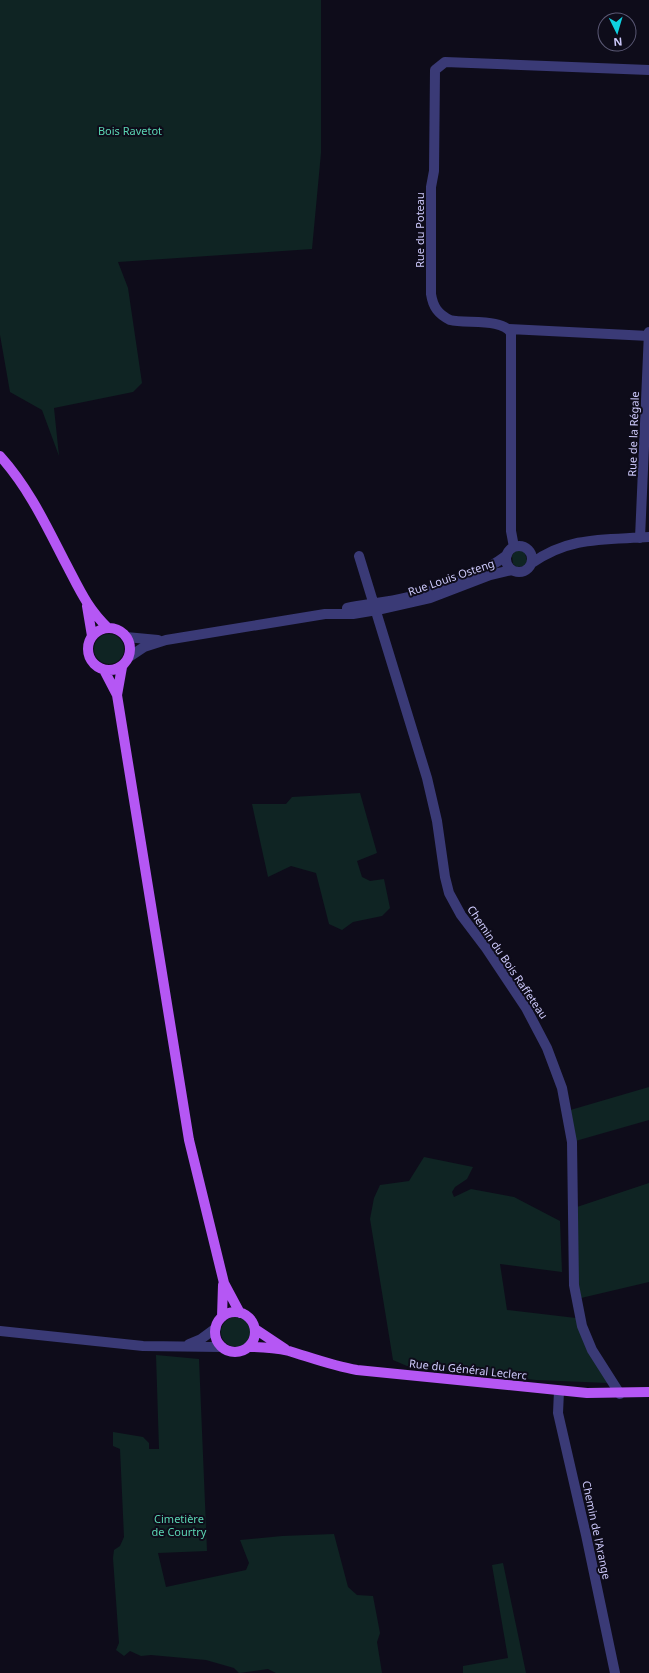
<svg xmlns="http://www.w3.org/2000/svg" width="649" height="1673" font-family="'Noto Sans',sans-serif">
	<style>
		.green { fill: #0f2423 }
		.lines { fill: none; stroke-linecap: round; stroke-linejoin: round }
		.minor { stroke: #3a3a76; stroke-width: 10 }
		.major { stroke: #b557f4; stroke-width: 10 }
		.labels { text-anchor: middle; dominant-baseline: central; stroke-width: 4; stroke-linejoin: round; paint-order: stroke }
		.park-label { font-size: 11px; fill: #5bd5b3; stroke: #0e0c1a }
		.street-label { font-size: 11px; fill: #cdc9fb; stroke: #0e0c1a }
	</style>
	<rect width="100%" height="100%" fill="#0e0c1a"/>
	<path class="green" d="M0 0H321V153L312 249 118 262 128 288 142 383 133 392 54 408 59 456 42 410 10 392 0 335Z
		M516 551H522L525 553 527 561 524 566 517 567 513 564 512 555Z
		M94 649a15 15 0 1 1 30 0a15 15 0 1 1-30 0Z
		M360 793 377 853 357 861 362 877 370 881 384 879 390 908 382 916 353 922 342 930 329 924 316 873 291 866 268 877 252 804H286L292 797Z
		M649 1087V1120L572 1142 567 1111Z
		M424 1157 473 1167 467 1179 455 1187 452 1192 454 1197 471 1189 514 1197 560 1221 562 1272 500 1264 507 1310 576 1318 608 1383 536 1380 407 1366 393 1360 370 1219 374 1198 380 1185 409 1181Z
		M649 1183V1282L581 1298 576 1265 577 1207Z
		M221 1332a15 15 0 1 1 30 0a15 15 0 1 1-30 0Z
		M156 1355 199 1359 207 1551 158 1553 166 1587 246 1570 249 1563 240 1540 282 1536 334 1534 348 1587 357 1595 373 1596 380 1633 377 1642 382 1673H276L268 1669 239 1673 234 1668 206 1660 151 1655 141 1656 130 1651 124 1656 116 1650 119 1643 113 1558 114 1550 120 1546 124 1537 120 1449 113 1446V1432L143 1437 149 1443V1449H159Z
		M503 1563 526 1673H463V1666L508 1658 492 1565Z"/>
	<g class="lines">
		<path class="minor" d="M509 329 649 336
			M640 538 649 332
			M506 559a13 13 0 1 1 26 0a13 13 0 1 1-26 0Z
			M514 547 511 531V333C503 318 466 324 450 320 438 314 433 307 431 294V187L434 171 435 70 445 62 649 70
			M359 556 427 778 437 821 445 877 449 893 461 915 486 948 526 1008 547 1048 562 1088 572 1142 574 1285 582 1326 592 1350 620 1394
			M532 563C570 536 605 540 649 537
			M347 608C367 604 388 602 408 597 440 589 481 575 507 555
			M126 637 158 640
			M129 657 144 647 166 640 325 614H353L377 610 430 598 490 575 512 570
			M0 1331 143 1346 222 1347
			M189 1344 201 1339 216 1328
			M559 1391 558 1413 586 1535 615 1673"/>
		<path class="major" d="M0 456C28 487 45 523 64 560 78 586 86 607 108 628
			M87 606 92 636
			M88 649a21 21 0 1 1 42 0a21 21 0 1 1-42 0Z
			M104 670 117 695 189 1140 224 1283 240 1313
			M117 695 122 667
			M215 1332a20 20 0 1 1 40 0a20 20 0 1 1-40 0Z
			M222 1317 223 1285
			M255 1329 285 1349
			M249 1347C262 1347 276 1348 289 1351 312 1358 333 1366 357 1370L587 1393 649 1392"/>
	</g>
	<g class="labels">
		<g class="park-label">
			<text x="130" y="130">Bois Ravetot</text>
			<text x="179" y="1518">Cimetière<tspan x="179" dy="13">de Courtry</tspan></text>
		</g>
		<g class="street-label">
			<text transform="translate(419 230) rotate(-90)">Rue du Poteau</text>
			<text transform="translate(633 434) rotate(-88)">Rue de la Régale</text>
			<text transform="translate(451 577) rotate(-19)">Rue Louis Osteng</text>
			<text transform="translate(508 962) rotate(56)">Chemin du Bois Raffeteau</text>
			<text transform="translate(468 1369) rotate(6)">Rue du Général Leclerc</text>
			<text transform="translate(597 1530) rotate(78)">Chemin de l'Arange</text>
		</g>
	</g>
	<g transform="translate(617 32) rotate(175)"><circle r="19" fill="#0e0c1a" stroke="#5a5874"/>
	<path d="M0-3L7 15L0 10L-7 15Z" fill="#0fd2e2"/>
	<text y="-6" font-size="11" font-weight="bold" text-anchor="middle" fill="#cdc9fb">N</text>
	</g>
</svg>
